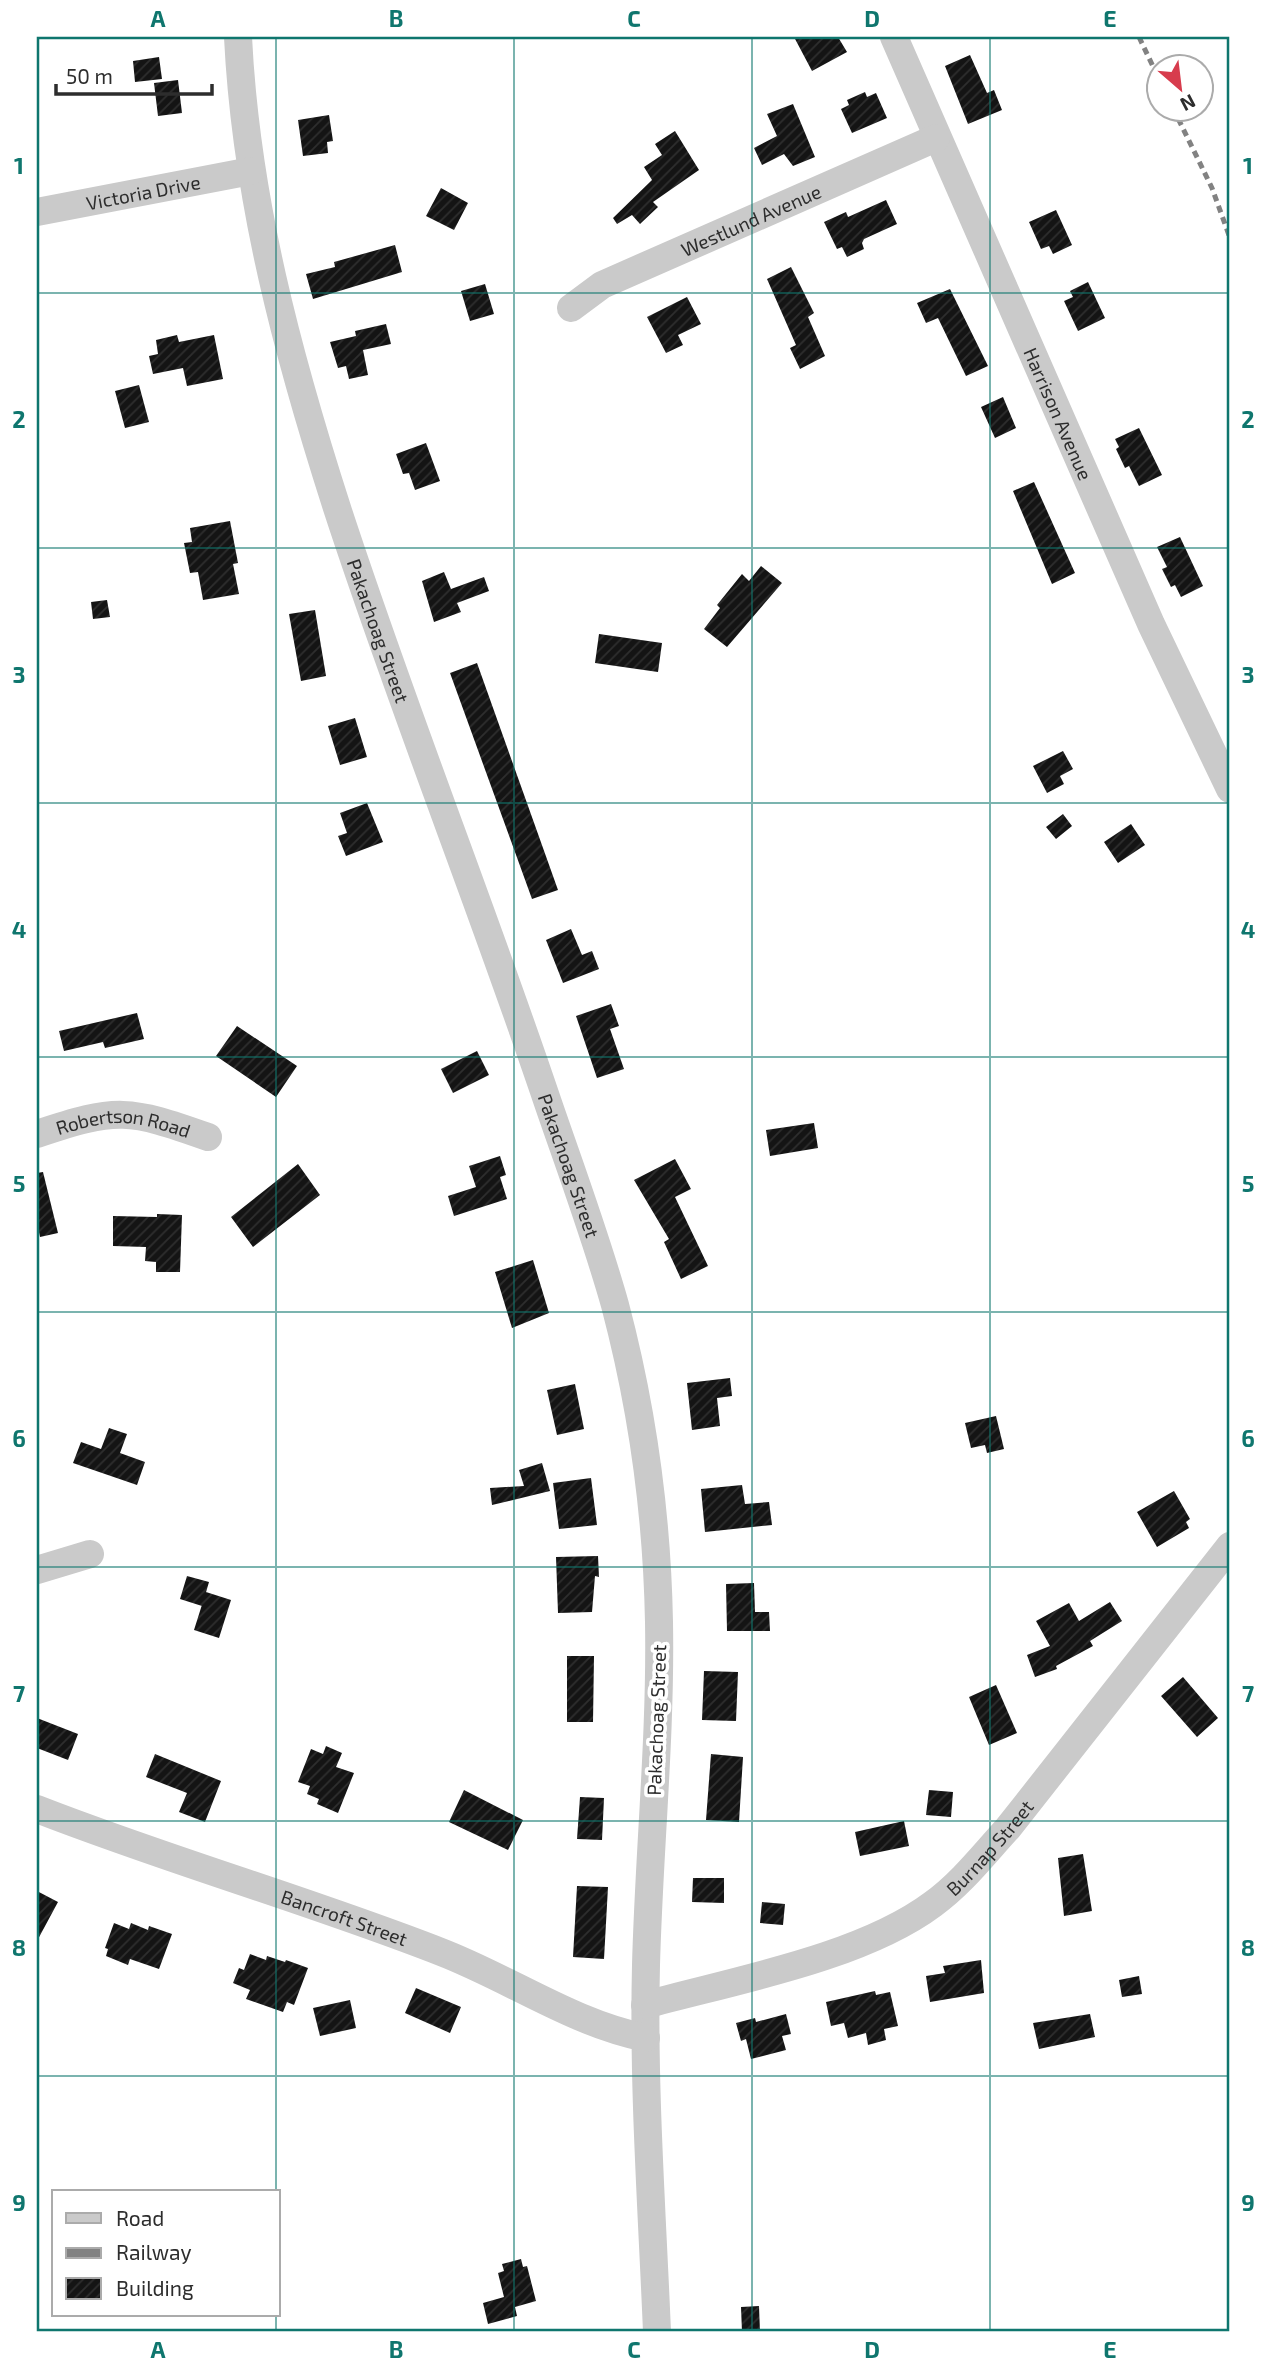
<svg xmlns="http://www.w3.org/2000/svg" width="1267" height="2369" font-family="'Exo 2',sans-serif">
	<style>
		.building { fill: url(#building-hatch) }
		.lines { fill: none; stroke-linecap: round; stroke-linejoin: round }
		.minor { stroke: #cacaca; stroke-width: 28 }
		.rail { stroke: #828282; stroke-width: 5; stroke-dasharray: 7 5; stroke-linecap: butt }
		.grid { fill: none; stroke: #0f766e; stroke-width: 2; stroke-opacity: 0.55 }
		.labels { text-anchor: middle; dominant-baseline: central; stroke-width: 7; stroke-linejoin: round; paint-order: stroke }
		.street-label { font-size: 19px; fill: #2d2d2d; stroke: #fff }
		.neatline { fill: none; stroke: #0f766e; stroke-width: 2.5 }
		.grid-label { font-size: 23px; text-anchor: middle; font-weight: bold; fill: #0f766e }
	</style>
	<defs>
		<pattern id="building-hatch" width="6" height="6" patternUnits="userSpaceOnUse" patternTransform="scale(1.75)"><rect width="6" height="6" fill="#141414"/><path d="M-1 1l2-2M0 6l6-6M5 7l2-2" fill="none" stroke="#2e2e2e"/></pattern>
	</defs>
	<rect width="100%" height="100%" fill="#fff"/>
	<path class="building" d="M794 37H838L847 52 812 71Z
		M970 55 987 93 994 90 1002 110 968 124 945 66Z
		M159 57 162 79 135 82 133 61Z
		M178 80 182 113 158 116 154 83Z
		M865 92 867 97 876 93 887 118 852 133 841 109 849 105 847 100Z
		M793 104 815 157 793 166 784 154 762 165 754 148 777 136 767 114Z
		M329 115 333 141 327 142 328 153 303 156 298 120Z
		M675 131 699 170 653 202 658 207 640 224 632 215 617 224 613 218 652 180 644 167 662 155 655 144Z
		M441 188 468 203 454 230 426 216Z
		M886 200 897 224 864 239 862 243 864 249 847 257 842 247 837 249 824 222 846 212 848 217Z
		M1056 210 1072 245 1053 254 1049 246 1041 249 1029 222Z
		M395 245 402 272 313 299 306 274 335 267 334 262Z
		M791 267 814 313 808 317 825 356 800 369 790 348 796 345 767 279Z
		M1088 282 1105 318 1078 331 1064 301 1073 297 1070 291Z
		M485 284 494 314 470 321 461 291Z
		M950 289 988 366 966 376 938 318 926 323 917 303Z
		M687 297 701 324 678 335 683 345 666 353 647 317Z
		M386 324 391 344 363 350 368 375 349 379 346 366 338 368 330 342 356 336 355 331Z
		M177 335 179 342 214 335 223 379 187 386 183 368 153 374 149 356 158 354 156 340Z
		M139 385 149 422 125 428 115 391Z
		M1003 397 1016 428 995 438 981 407Z
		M1139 428 1162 475 1139 486 1129 466 1125 468 1116 449 1119 447 1115 439Z
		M426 443 440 481 415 490 409 473 403 474 396 454Z
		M1034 482 1075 573 1052 584 1013 491Z
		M230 521 238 563 233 564 239 594 203 600 198 572 190 573 184 543 192 542 190 528Z
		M1180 537 1203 586 1181 597 1175 585 1171 587 1162 569 1167 567 1157 547Z
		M761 566 782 583 727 647 704 629 720 608 717 605 742 574 749 581Z
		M444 572 451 589 484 577 489 591 457 603 461 612 434 622 422 581Z
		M107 600 110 617 93 619 91 602Z
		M315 610 326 676 301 681 289 614Z
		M599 634 662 643 658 672 595 663Z
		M477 663 558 890 532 899 450 673Z
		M355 718 367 757 340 765 328 726Z
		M1063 751 1073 769 1060 776 1064 784 1047 793 1033 766Z
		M367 803 383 842 346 856 338 836 347 833 340 813Z
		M1063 814 1072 826 1056 839 1046 827Z
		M1131 824 1145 845 1118 863 1104 842Z
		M571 929 582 955 592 951 599 969 563 983 546 940Z
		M611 1004 619 1026 610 1029 624 1069 597 1078 576 1016Z
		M137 1013 144 1039 105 1048 103 1042 64 1051 59 1031Z
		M237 1026 297 1066 276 1097 216 1056Z
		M477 1051 489 1075 453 1093 441 1069Z
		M814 1123 818 1148 770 1156 766 1130Z
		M500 1156 506 1175 500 1177 507 1199 454 1216 448 1196 476 1187 469 1166Z
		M675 1159 691 1189 675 1197 708 1266 681 1279 664 1242 669 1239 634 1180Z
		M298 1164 320 1195 253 1247 231 1217Z
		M43 1172 58 1233 40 1237 37 1222V1173Z
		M157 1214 182 1215 180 1272H156V1262L145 1261 146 1247 113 1246V1216L157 1217Z
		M533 1260 549 1313 512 1328 495 1272Z
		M730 1378 732 1396 717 1398 720 1426 692 1430 687 1383Z
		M575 1384 584 1429 557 1435 547 1390Z
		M996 1416 1004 1449 987 1453 985 1445 971 1448 965 1423Z
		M109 1428 127 1434 120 1453 145 1462 137 1485 73 1463 81 1442 101 1449Z
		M542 1463 550 1491 492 1505 490 1488 524 1486 519 1470Z
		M591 1478 597 1525 559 1529 553 1483Z
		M742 1485 745 1504 769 1502 772 1525 705 1532 701 1489Z
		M1174 1491 1190 1519 1186 1522 1189 1528 1157 1547 1137 1512Z
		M598 1556 599 1577 595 1576 592 1612 558 1613 556 1557Z
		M187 1576 209 1582 202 1606 180 1599Z
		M754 1583 755 1612H769L770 1631H727L726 1584Z
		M206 1592 231 1600 219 1638 194 1630Z
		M1110 1602 1122 1621 1090 1641 1093 1646 1056 1666 1057 1669 1035 1677 1027 1655 1050 1646 1036 1621 1069 1603 1079 1621Z
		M567 1656H594L593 1722H567Z
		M704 1671 738 1672 736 1721 702 1720Z
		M1183 1677 1218 1718 1197 1737 1161 1696Z
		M996 1685 1017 1733 989 1745 969 1697Z
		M37 1718 78 1734 68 1760 37 1748Z
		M326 1746 342 1753 336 1767 354 1773 338 1813 317 1804 319 1799 307 1794 310 1786 298 1782 311 1749 323 1754Z
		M155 1754 221 1781 205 1822 179 1812 187 1793 146 1777Z
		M711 1754 743 1757 739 1822 706 1820Z
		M464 1790 523 1820 508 1850 449 1822Z
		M929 1790 953 1792 951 1817 926 1815Z
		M580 1797 604 1798 602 1840 577 1839Z
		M904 1821 909 1846 860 1856 855 1832Z
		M1083 1854 1092 1911 1064 1916 1058 1858Z
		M693 1878H724V1903L692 1902Z
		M577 1886 608 1887 604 1959 573 1957Z
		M37 1891 58 1902 37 1941Z
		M762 1902 785 1904 783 1925 760 1923Z
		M114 1923 129 1929 131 1923 148 1930 149 1926 172 1934 159 1969 130 1959 128 1965 106 1956 108 1949 105 1948Z
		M250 1954 266 1960 267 1956 285 1962 286 1960 308 1968 294 2005 287 2002 283 2012 246 1999 250 1990 233 1983 239 1968 244 1970Z
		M981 1960 984 1993 930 2002 926 1976 945 1973 943 1966Z
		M1139 1976 1142 1994 1122 1997 1119 1980Z
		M416 1988 461 2007 450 2033 405 2013Z
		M875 1991 876 1995 890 1992 898 2026 884 2029 886 2040 868 2045 866 2033 848 2038 844 2023 831 2026 826 2002Z
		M350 2000 356 2028 320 2036 313 2008Z
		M786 2014 791 2034 782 2036 786 2050 751 2059 746 2039 741 2041 736 2023 755 2018 756 2022Z
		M1090 2014 1095 2037 1039 2049 1033 2023Z
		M521 2259 523 2267 527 2266 536 2301 515 2307 517 2316 488 2324 483 2303 504 2297 498 2273 504 2271 502 2264Z
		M759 2306 760 2332H742L741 2307Z"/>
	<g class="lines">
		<g class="minor">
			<path id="s1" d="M238 37C246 200 288 356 338 511 403 710 481 904 548 1103 571 1170 596 1237 615 1305 642 1407 657 1516 659 1622 661 1736 649 1851 646 1965 643 2087 652 2210 657 2332"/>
			<path id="s2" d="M894 37 1151 624 1230 789"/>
			<path id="s3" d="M37 212 251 171"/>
			<path id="s4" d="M571 308 602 285 936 138"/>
			<path id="s5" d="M37 1134C117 1107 129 1109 208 1137"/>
			<path d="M37 1570 90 1554"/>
			<path id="s6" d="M37 1809C170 1861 308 1900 441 1952 511 1979 572 2023 646 2038"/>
			<path id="s7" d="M645 2005C732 1981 861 1958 933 1904 962 1883 984 1854 1008 1828L1230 1546"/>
		</g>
		<path class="rail" d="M1139 37 1158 77
			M1173 108 1212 188 1230 238"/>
	</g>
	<path class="grid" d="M276 37V2192M514 37V2332M752 37V2332M990 37V2332M37 293H1230M37 548H1230M37 803H1230M37 1057H1230M37 1312H1230M37 1567H1230M37 1821H1230M37 2076H1230M276 2315V2332"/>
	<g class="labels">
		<g class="street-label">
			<text stroke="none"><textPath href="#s3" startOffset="108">Victoria Drive</textPath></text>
			<text stroke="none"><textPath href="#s4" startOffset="201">Westlund Avenue</textPath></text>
			<text stroke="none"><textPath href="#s2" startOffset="411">Harrison Avenue</textPath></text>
			<text stroke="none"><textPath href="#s1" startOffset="612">Pakachoag Street</textPath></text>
			<text stroke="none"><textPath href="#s5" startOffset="89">Robertson Road</textPath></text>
			<text stroke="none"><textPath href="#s1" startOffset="1180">Pakachoag Street</textPath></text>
			<text transform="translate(656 1720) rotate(-88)">Pakachoag Street</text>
			<text stroke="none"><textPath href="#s7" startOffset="387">Burnap Street</textPath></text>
			<text stroke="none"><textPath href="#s6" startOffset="326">Bancroft Street</textPath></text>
		</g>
	</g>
	<rect width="1267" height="2369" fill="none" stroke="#ffffff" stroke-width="77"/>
	<rect x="52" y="2190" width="228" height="126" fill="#ffffff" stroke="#ababab" stroke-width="2"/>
	<rect x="66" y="2213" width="35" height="10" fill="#cacaca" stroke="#ababab" stroke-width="2"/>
	<text x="116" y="2226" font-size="21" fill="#2d2d2d">Road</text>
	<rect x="66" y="2248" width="35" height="10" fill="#828282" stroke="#ababab" stroke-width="2"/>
	<text x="116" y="2260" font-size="21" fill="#2d2d2d">Railway</text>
	<rect x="66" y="2278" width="35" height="21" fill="url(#building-hatch)" stroke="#ababab" stroke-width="2"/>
	<text x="116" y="2296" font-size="21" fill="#2d2d2d">Building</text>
	<g transform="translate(1180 88) rotate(152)"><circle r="33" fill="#ffffff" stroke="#ababab" stroke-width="2"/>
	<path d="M0-5L12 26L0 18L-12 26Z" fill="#d73c4d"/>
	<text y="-10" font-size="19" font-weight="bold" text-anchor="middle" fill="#2d2d2d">N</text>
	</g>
	<path d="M56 84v10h156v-10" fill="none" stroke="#2d2d2d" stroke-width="3.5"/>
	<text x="66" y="84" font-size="21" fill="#2d2d2d" stroke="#ffffff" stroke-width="5" paint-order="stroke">50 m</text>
	<rect x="38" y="38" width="1190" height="2292" class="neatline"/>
	<g class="grid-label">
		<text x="158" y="27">A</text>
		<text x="396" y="27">B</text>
		<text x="634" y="27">C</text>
		<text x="872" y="27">D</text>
		<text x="1110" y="27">E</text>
		<text x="19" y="174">1</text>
		<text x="1248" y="174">1</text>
		<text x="19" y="428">2</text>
		<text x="1248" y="428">2</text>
		<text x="19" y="683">3</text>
		<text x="1248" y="683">3</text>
		<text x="19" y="938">4</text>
		<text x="1248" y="938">4</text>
		<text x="19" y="1192">5</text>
		<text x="1248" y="1192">5</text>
		<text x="19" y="1447">6</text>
		<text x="1248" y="1447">6</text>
		<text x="19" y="1702">7</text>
		<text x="1248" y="1702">7</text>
		<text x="19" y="1956">8</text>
		<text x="1248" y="1956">8</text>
		<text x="19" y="2211">9</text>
		<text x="1248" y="2211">9</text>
		<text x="158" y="2358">A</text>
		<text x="396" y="2358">B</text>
		<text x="634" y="2358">C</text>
		<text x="872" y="2358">D</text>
		<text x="1110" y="2358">E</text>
	</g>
</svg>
